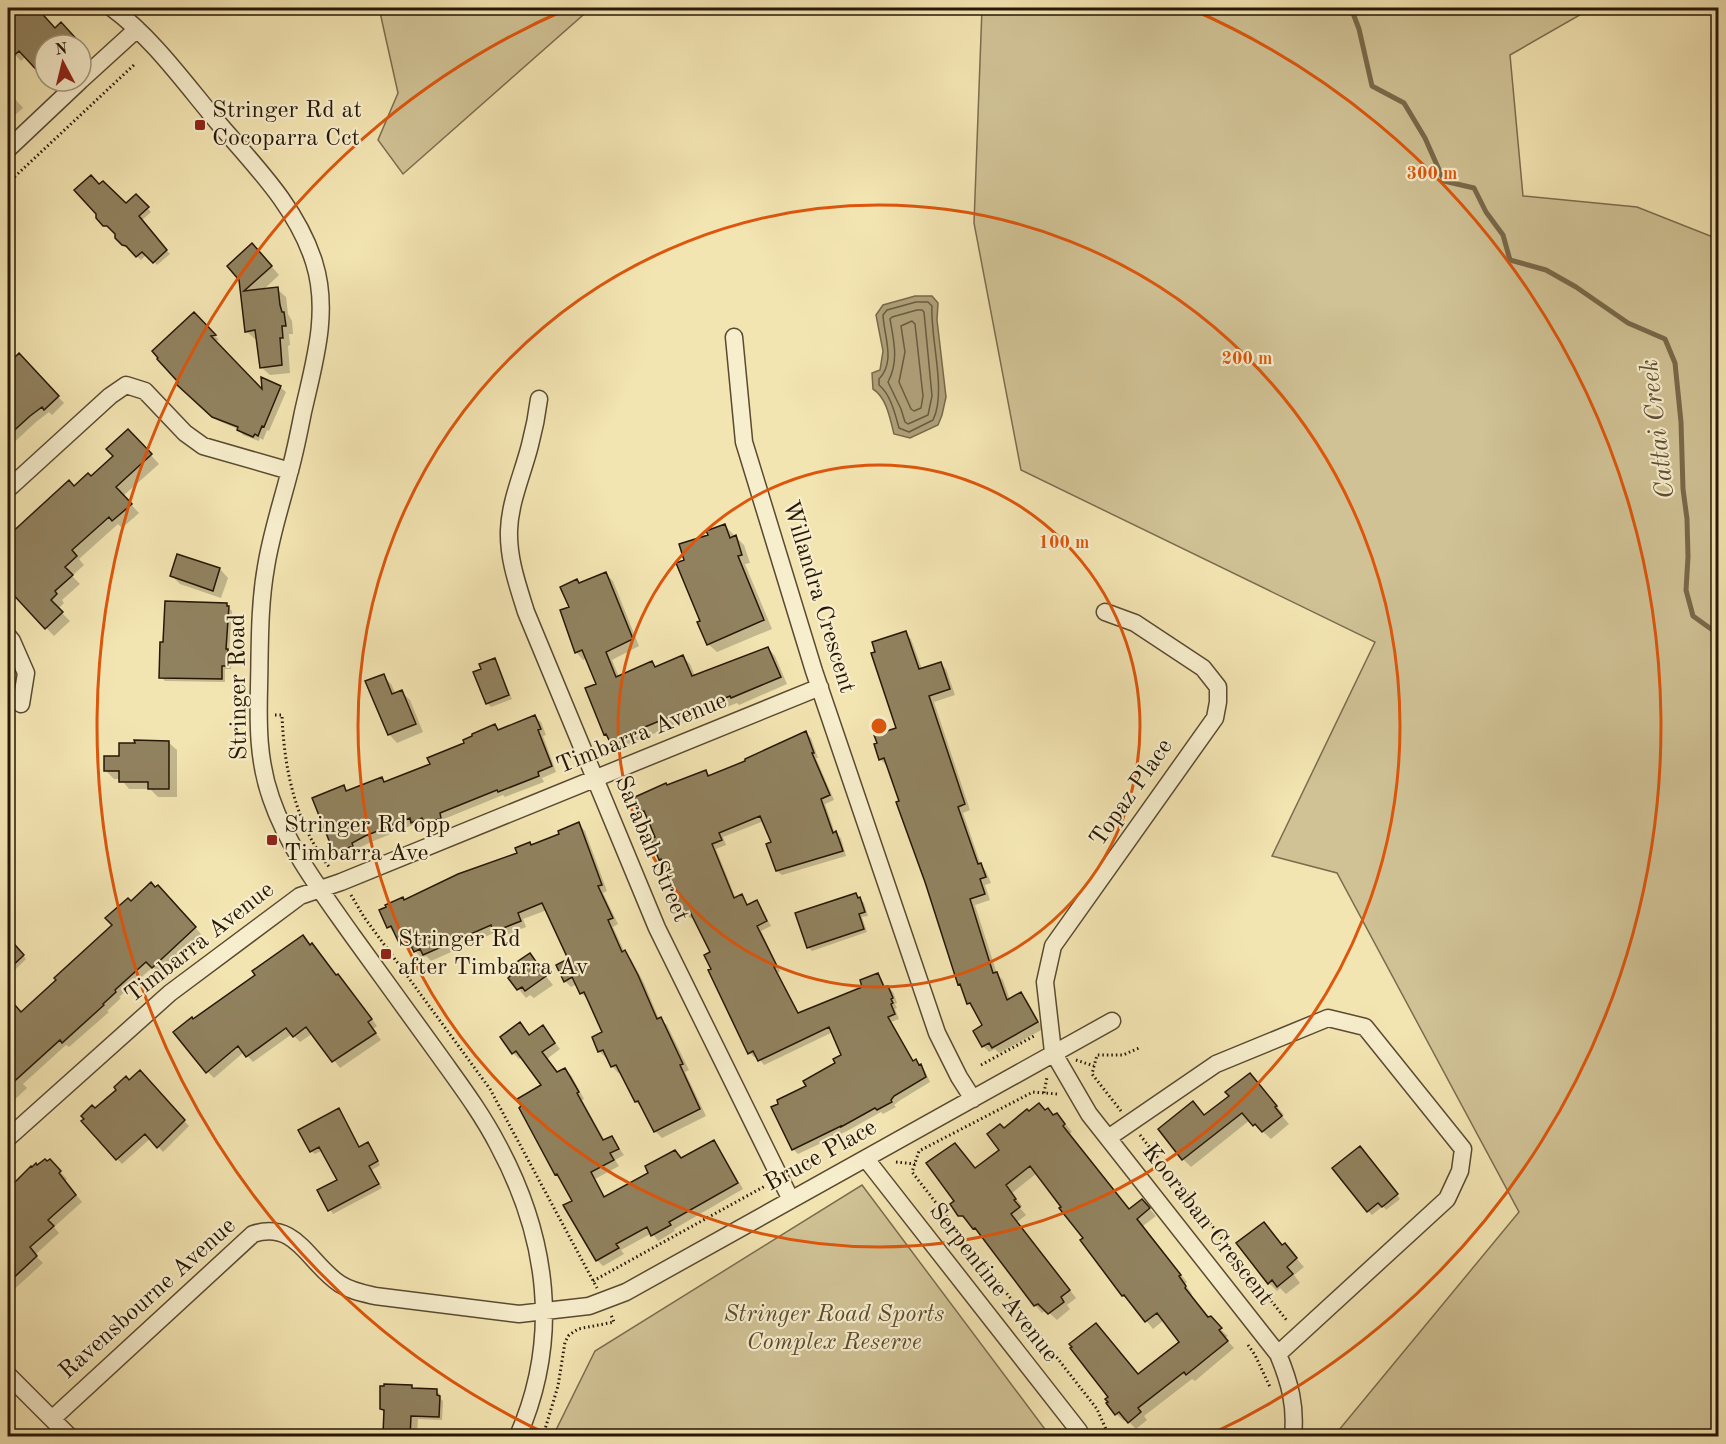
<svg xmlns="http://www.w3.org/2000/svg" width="1726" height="1444" font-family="'Old Standard TT',serif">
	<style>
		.green { fill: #d0c295; stroke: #7c6c4e; stroke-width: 1.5 }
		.water { fill: #ae9f78; stroke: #78694a; stroke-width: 1.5 }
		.shadow { fill: #0003 }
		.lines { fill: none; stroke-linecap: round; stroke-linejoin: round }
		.shore { stroke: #6a5b3f; stroke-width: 1.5 }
		.stream { stroke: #78694a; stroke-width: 5 }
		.building { fill: #91825f; stroke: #271706; stroke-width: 1.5 }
		.minor-casing { stroke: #5a4a31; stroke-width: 19 }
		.path { stroke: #271706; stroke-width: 3; stroke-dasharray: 1.5 3; stroke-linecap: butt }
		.minor { stroke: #f7eecd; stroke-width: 16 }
		.ring { fill: none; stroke: #de560c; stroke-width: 3 }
		.poi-dot { fill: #8f2418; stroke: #f7eecd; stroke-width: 2 }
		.labels { text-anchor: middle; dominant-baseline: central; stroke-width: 4.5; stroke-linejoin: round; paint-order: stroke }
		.poi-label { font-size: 24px; fill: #271706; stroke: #f7eecd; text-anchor: start }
		.street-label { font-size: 24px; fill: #271706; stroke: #f7eecd }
		.park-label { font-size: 24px; font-style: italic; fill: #5a4a31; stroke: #f7eecd }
		.water-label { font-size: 26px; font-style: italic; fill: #5d4d34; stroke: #f7eecd }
		.centre { fill: #de560c; stroke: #f7eecd; stroke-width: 3 }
		.ring-label { font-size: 18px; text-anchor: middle; font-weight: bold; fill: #de560c; stroke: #f7eecd; stroke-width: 4.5; stroke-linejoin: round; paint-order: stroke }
	</style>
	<rect width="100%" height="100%" fill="#f3e5b2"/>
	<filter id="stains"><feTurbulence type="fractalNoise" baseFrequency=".00333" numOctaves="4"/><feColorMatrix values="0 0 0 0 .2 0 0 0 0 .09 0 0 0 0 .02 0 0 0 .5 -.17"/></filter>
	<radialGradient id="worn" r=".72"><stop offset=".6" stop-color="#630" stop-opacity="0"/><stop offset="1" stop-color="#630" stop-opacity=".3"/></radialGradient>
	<path class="green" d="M379 8H591L403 174 378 140 398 93Z
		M982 8H1592L1510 55 1523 196 1637 207 1718 239V1436H1334L1519 1212 1337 873 1272 856 1375 642 1021 470 974 223Z
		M862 1185 1050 1436H553L595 1351Z"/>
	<path class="water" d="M915 296H932L938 303 937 320 946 397 942 415 938 425 910 438 894 434C890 419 887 398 873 389L872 373 880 370 883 351 876 315 883 305Z"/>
	<path class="shadow" d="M22 8H33L55 30 80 45H45V77L26 56 21 61 8 47V21Z
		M81 46 88 53 81 60Z
		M49 81H59L53 86Z
		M8 91 23 108 8 121Z
		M100 186 126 206 136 196 151 212 141 221 170 254 157 265 147 254 141 260 117 238V234L112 229 107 228H115Z
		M260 253 279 275 262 291 277 289 286 297 288 314 292 321 293 334H289L290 345 288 346 290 373 270 375 261 367 258 339H255L246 331 241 279Z
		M194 314 219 340 214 341 264 393 280 387 286 392 269 431 267 430 263 440 260 438 259 441 243 435 238 429 219 421 208 410Z
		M19 355 64 403 52 415 49 412 36 422 8 448V366Z
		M136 439 159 464 123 496 139 513 122 528 118 524 79 559 84 565 72 576 80 584 62 600 64 603 58 609 70 621 54 636 14 594 10 599 8 597V540L69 482 74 488 91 478Z
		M725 526 744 545 750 563 745 564 772 629 717 652 708 644 686 561 710 536Z
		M178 556 220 569 228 578 221 598 180 584 172 576Z
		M606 574 613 581 639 646 612 660 619 677 652 663 657 668 683 657 690 664 695 676 768 648 775 656 787 684 739 705 737 703 704 716 702 715 665 729 634 742 635 744 619 751 605 734 587 689 598 685 587 658 583 660 576 652 571 607 577 581 581 585Z
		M226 605 232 611 229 652 232 655 231 669H225V682L165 681 161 677Z
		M905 633 911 639 922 669 940 663 946 669 955 695 934 702 970 810 963 813 981 865 986 871 991 883 985 885 990 900 975 905 997 974 1003 980 1010 1000 1021 994 1027 1000 1043 1029 999 1053 995 1049 989 1052 983 1046 984 1026 975 1010 969 1003 963 988 960 984 888 764 886 765 880 759 898 728Z
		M495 660 498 664 512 699 491 707 487 703Z
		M383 676 391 684 396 694 401 692 410 700 423 732 397 743 389 734Z
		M535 717 541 722 546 735 543 736 556 772 542 778 544 782 505 797 503 795 444 819 446 823 432 829 427 824 418 827 415 824 371 842 357 849 358 851 341 858 335 853 344 787 349 792 382 779 386 783 432 765 495 725 500 731Z
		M806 733 811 738 818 758H816L834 800 825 804 835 833 841 838 846 856 782 875 777 871 773 843 764 821 723 837 726 845 716 849 736 899 741 896 749 906 757 902 761 907 771 926 761 931 780 971 778 973 799 1014 864 987 878 975 882 980 886 988 888 987 893 992 897 1003 895 1004 897 1008 895 1009 899 1019 891 1022 914 1062 916 1061 925 1071 930 1082 899 1101 894 1105 896 1107 883 1114 881 1112 847 1131 798 1154 793 1149 808 1087 838 1064 843 1056 833 1032 764 1065 757 1056 754 1057 750 1053 713 969 712 953 694 917 690 918 686 913 665 864 660 859 657 837 648 817 643 811 667 787 705 771 711 776 747 762Z
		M168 742 177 750V797H158L150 789H129L121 779H114L106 771 121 758Z
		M579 824 585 831 607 891 603 893 618 924 613 927 625 953 631 959 644 983 659 1019 667 1025 689 1070 685 1072 706 1116 662 1138 655 1131 643 1108 636 1102 621 1071 618 1073 612 1066 608 1057 606 1058 600 1052 594 1037 604 1033 588 999 581 993 577 984 571 987 565 981 570 960 547 910 523 919 526 927 501 937 496 932 431 961 426 956 421 958 413 948 408 950 389 927 404 901 519 854 530 843 532 846 561 835Z
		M156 889 164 893 201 934 159 973 153 967 119 997 121 998 107 1011 109 1012 69 1047 66 1045 23 1084 27 1088 8 1106V1012L14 1006 21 1014 114 925 131 903Z
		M856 894 864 903 868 916 862 917 867 932 812 951 808 947Z
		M303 937 318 951 337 976 344 982 377 1026 373 1029 381 1040 340 1068 313 1033 300 1042 292 1034 253 1062 244 1052 214 1078 208 1072 193 1021 257 975Z
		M8 939 26 959 8 977Z
		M529 955 553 985 534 998 530 995 526 998 510 978Z
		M520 1024 530 1036 542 1027 548 1033 560 1049 547 1059 558 1073 565 1069 571 1075 584 1099 582 1100 605 1141 612 1138 624 1155 615 1160 619 1166 595 1179 606 1198 650 1173 675 1151 682 1159 713 1142 719 1148 743 1189 674 1229 675 1231 658 1241 652 1233 621 1250 624 1254 603 1266 597 1260 574 1201 543 1086 522 1057 519 1059 513 1053Z
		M145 1078 189 1126 163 1152 151 1138 122 1164 83 1122 130 1082Z
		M1258 1083 1284 1115 1282 1116 1289 1124 1271 1139 1250 1120 1191 1167 1183 1159 1193 1103 1205 1117Z
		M339 1110 360 1148 368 1144 371 1148 380 1165 372 1170 382 1188 333 1214 319 1191 339 1180 323 1150 315 1154 311 1151Z
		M1046 1112 1054 1116 1057 1115 1064 1122 1072 1132 1069 1134 1130 1210 1149 1208 1156 1216 1143 1226 1187 1282 1185 1284 1192 1294 1191 1295 1209 1319 1228 1336 1225 1338 1234 1348 1195 1381 1192 1379 1144 1416 1147 1420 1136 1429 1126 1419 1124 1421 1116 1414 1110 1397 1096 1325 1139 1375 1181 1342 1164 1320 1153 1329 1131 1302 1123 1295 1063 1207 1037 1173 1012 1193 1022 1206 1020 1208 1026 1215 1017 1222 1076 1298 1067 1305 1070 1309 1057 1320 1046 1310 1042 1313 1035 1305 982 1235 960 1215 976 1169 1001 1150 1004 1129Z
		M1363 1152 1400 1199 1386 1210 1383 1206 1372 1215 1368 1211Z
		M50 1161 67 1179 65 1181 82 1202 54 1227 59 1233 35 1255 43 1263 8 1295V1187L31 1168Z
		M1285 1245 1304 1267 1294 1275 1300 1283 1286 1294 1280 1288 1277 1291 1269 1283Z
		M411 1386 415 1390 436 1391 440 1394V1398L443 1401 442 1420 418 1419 417 1436H388L384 1433 385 1413 381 1409Z"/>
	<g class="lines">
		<path class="shore" d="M916 302H928L932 306C930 338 947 392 933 420L909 432 899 428C895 414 891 395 879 385V379C896 361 884 337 883 315L887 310Z
			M917 310H922L924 312 932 396 928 415 908 424 905 422 901 409 888 382C899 361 894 342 890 319L892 317Z
			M912 321 915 324 923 396 921 408 914 411 911 409 899 382 905 352 901 326Z"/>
		<path class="stream" d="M1351 8 1359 29 1372 86 1404 103 1425 138 1444 181 1474 188 1486 212 1503 235 1510 260 1546 270 1576 287 1628 323 1665 339 1675 363 1681 422 1683 489 1687 519 1688 557 1686 590 1693 616 1718 634"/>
	</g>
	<path class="building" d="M22 8H37L55 28 61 22 82 45H45V79L19 51 8 61V21Z
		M91 175 99 184 103 181 126 203 136 194 149 207 139 216 167 250 153 263 142 252 136 257 126 246 122 245 115 238V234L107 226H103L96 218V214L74 190Z
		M252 243 272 266 244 291 278 287 280 305 282 312H284L286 326H282L283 338H280L282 365 260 368 255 330 245 332 239 280 227 266Z
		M194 312 216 335 211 336 262 389 261 377 281 386 264 427 262 426 258 436 255 434 253 437 237 430 238 427 212 417 176 384 178 382 157 359 158 358 152 351Z
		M19 353 59 396 44 410 42 407 30 416 8 436V364Z
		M128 429 152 454 116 487 132 504 112 521 109 517 72 550 77 556 65 567 73 575 55 591 57 594 51 600 63 612 45 629 8 589V536L69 480 74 486 88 473 91 476 113 456 106 449Z
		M725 524 730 538 736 535 742 555 738 556 764 620 707 645 697 622 700 621 676 563 684 560 679 544 708 535 706 531Z
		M177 554 220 568 213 591 170 576Z
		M606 572 633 639 606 652 616 677 652 661 655 667 683 655 692 676 768 647 781 677 731 698 730 696 696 710 695 708 657 722 628 734 629 737 611 744 606 734 604 735 585 688 596 684 582 650 575 653 560 610 569 607 560 587 577 579 579 583Z
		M165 601 227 603V606H229L226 649H228V666H222V679L159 678 160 642H163Z
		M906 631 919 669 941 662 950 689 929 696 965 804 958 807 978 864 981 863 986 877 980 879 985 894 970 899 993 973 997 972 1007 1000 1021 992 1038 1022 992 1048 989 1043 982 1047 973 1031 982 1025 970 1003 967 1004 960 984 958 985 925 882 896 802 899 801 884 758 879 760 874 744 877 743 874 735 896 728 871 653 875 652 872 642Z
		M495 658 509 695 486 704 473 672 481 669 479 664Z
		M384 674 392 694 402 690 416 724 388 735 365 681Z
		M535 715 541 729 538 730 552 766 538 772 539 776 498 792 497 790 440 813 441 818 425 825 422 818 411 823 410 818 365 836 352 843 353 846 334 853 312 798 344 785 346 791 382 777 384 782 430 764 427 758 464 743 463 740 472 736V734L495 724 498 730Z
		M806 731 814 753H812L830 795 821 799 833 833 836 831 843 851 776 871 766 844 771 842 760 816 719 833 722 840 712 844 734 898 742 894 747 905 757 900 767 921 757 926 777 966 774 967 798 1013 862 987 860 980 878 973 884 987 888 986 893 998 891 999 893 1003 891 1004 895 1014 888 1017 913 1061 916 1059 919 1065 921 1064 926 1077 894 1096 891 1100 892 1102 877 1110 875 1108 841 1127V1126L792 1150 771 1107 778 1104 777 1100 806 1086 803 1081 835 1063 833 1059 841 1055 829 1027 758 1061 753 1051 748 1054 708 970 711 969 704 955 710 952 690 912 684 914 678 902 661 859 659 860 653 845 651 838 655 837 644 811 641 812 635 797 666 783 667 785 706 770 708 776 745 761V759Z
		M134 740 169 741V789H148V782H119V771H104V756H119V743H135Z
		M579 822 602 885 598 886 613 918 608 920 622 952 625 950 638 975 657 1019 661 1017 683 1064 680 1065 700 1109 654 1132 638 1101 635 1102 616 1065 611 1067 603 1050 598 1052 592 1037 602 1032 584 992 580 994 572 977 564 982 556 965 568 959 542 903 518 913 521 921 493 932 491 925 423 955 420 949 414 952 409 941 400 945 391 926 387 928 379 910 386 907 385 905 403 897 404 900 458 874 517 853 515 848 530 842 531 845 559 834 558 831Z
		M151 882 155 887 158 885 196 927 152 968 146 962 115 990 116 992 103 1004 104 1005 62 1043 60 1040 8 1087V997L21 1012 56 980 54 978 112 925 105 918 128 898 131 901Z
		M856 893 858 898 860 897 865 912 859 914 864 929 807 948 795 913Z
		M303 935 310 945 312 943 336 975 338 974 372 1019 368 1022 376 1033 332 1062 306 1027 293 1037 286 1028 246 1057 238 1046 206 1073 173 1032 192 1017 193 1019 255 975 252 971Z
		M8 937 24 955 8 970Z
		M530 953 546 976 525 991 522 987 517 990 508 978 512 974 508 968Z
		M520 1022 529 1035 543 1025 555 1043 542 1052 557 1072 565 1068 579 1092 577 1093 603 1140 612 1136 619 1149 610 1153 614 1160 591 1172 604 1197 648 1173 645 1166 675 1150 681 1158 714 1140 738 1183 669 1222 671 1225 651 1236 647 1227 616 1244 619 1248 596 1261 563 1205 572 1201 557 1174 555 1175 519 1108 521 1106 517 1099 541 1085 516 1051 512 1054 500 1037Z
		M140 1070 185 1120 157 1148 145 1134 116 1160 81 1121 84 1119 81 1116 92 1105 95 1108 116 1090 114 1087 126 1076 129 1080Z
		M1250 1073 1277 1106 1275 1107 1282 1116 1262 1132 1255 1124 1253 1126 1242 1113 1182 1160 1158 1129 1193 1101 1204 1115 1229 1096 1225 1092Z
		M1039 1103 1045 1110 1048 1108 1053 1115 1057 1113 1065 1124 1063 1126 1129 1209 1142 1199 1150 1208 1137 1219 1181 1275 1179 1276 1186 1286 1185 1288 1208 1317 1211 1316 1222 1328 1219 1330 1228 1341 1186 1375 1184 1372 1138 1408 1141 1412 1128 1423 1119 1412 1115 1415 1106 1403 1108 1402 1105 1399 1108 1397 1070 1348 1072 1347 1069 1344 1096 1323 1138 1374 1179 1342 1157 1313 1145 1322 1124 1295 1122 1296 1080 1240 1083 1238 1059 1208 1061 1207 1030 1166 1006 1185 1016 1199 1014 1200 1020 1207 1011 1214 1070 1290 1061 1297 1064 1302 1048 1314 1038 1304 1034 1306 975 1228 973 1229 963 1216H958L950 1204 954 1201 926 1163 955 1143 975 1168 999 1150 987 1134 1000 1124 1004 1128 1027 1109 1029 1111Z
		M339 1108 359 1147 368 1142 378 1161 369 1166 379 1184 328 1211 317 1190 337 1180 319 1147 310 1152 298 1130Z
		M1360 1146 1398 1194 1382 1207 1378 1203 1367 1212 1332 1168Z
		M45 1159 47 1161 50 1159 61 1171 59 1173 76 1195 48 1220 54 1226 30 1247 37 1256 8 1283V1189L31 1166 32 1167 36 1163 37 1165Z
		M1264 1222 1282 1245 1285 1243 1297 1258 1287 1267 1293 1274 1277 1287 1272 1280 1268 1284 1236 1243Z
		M384 1384 412 1385V1388L437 1389V1395L440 1396 439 1417 411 1416 410 1437H388V1434H383L384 1410 380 1409V1386H384Z"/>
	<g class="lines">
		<defs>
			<path id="minor" d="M112 8C154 39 186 85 220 125 256 167 297 208 314 262 330 312 314 363 303 412 299 432 295 453 289 474 281 505 271 535 266 567 259 606 260 647 259 687 258 725 258 761 271 798 288 848 321 891 352 935 382 976 411 1017 441 1058 461 1086 482 1114 498 1145 548 1238 561 1338 518 1436
				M81 80 137 29
				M8 149 80 81
				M734 337 744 442 814 671 937 1033 959 1077 973 1099
				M539 399C537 415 534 430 530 445 523 473 510 501 509 530 508 559 518 586 526 612L657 928 791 1200
				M8 489 110 396 126 385 145 391 185 433 203 446 290 471
				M1105 612 1135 623 1203 668 1218 687V702L1215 718 1053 946 1045 982 1053 1052 1089 1114 1278 1354C1290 1383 1296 1406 1293 1436
				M8 636 12 641 26 673 21 704
				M8 1138 170 993 300 896 341 882 820 687
				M1108 1138 1216 1064 1328 1018 1365 1027 1463 1149 1460 1171 1447 1199 1278 1354
				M866 1159 1079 1431 1080 1436
				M8 1375 69 1436
				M52 1419 253 1234C297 1220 308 1263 340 1284 351 1291 362 1293 375 1296L519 1314 589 1306 626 1292 1112 1021"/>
		</defs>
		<use href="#minor" class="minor-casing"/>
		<path class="path" d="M8 183 136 63
			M275 715H282C284 770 296 825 330 868
			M351 895 364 917 490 1089 597 1288
			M1076 1060 1094 1066
			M981 1065 1034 1036
			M1044 1093 1047 1077
			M1057 1094 1033 1092 919 1151 912 1172 1097 1409 1109 1436
			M1121 1111 1092 1074 1097 1055H1123L1139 1048
			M1140 1135 1288 1322
			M896 1162 915 1164
			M593 1281 765 1186
			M1248 1345 1255 1355 1270 1387
			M543 1436 558 1386 565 1342 569 1335 578 1329 614 1322 611 1315"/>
		<use href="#minor" class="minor"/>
	</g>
	<g class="ring">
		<circle cx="879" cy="726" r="261"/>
		<circle cx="879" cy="726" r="521"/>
		<path d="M549 1435A782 782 0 0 1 567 9M1191 9A782 782 0 0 1 1209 1435"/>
	</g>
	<g class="poi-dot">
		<rect x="194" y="119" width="12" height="12" rx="3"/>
		<rect x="266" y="834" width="12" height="12" rx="3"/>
		<rect x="380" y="948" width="12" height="12" rx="3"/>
	</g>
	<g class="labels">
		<g class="poi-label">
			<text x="212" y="111">Stringer Rd at<tspan x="212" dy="28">Cocoparra Cct</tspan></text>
			<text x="284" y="826">Stringer Rd opp<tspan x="284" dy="28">Timbarra Ave</tspan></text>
			<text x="398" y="940">Stringer Rd<tspan x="398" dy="28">after Timbarra Av</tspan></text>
		</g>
		<g class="street-label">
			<text transform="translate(818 597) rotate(73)">Willandra Crescent</text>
			<text transform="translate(239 687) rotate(-91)">Stringer Road</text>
			<text transform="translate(642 734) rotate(-22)">Timbarra Avenue</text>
			<text transform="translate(1132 793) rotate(-55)">Topaz Place</text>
			<text transform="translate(651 849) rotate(67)">Sarabah Street</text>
			<text transform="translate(200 943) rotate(-38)">Timbarra Avenue</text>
			<text transform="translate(821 1156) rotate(-29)">Bruce Place</text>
			<text transform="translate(1207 1225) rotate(52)">Kooraban Crescent</text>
			<text transform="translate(993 1283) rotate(52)">Serpentine Avenue</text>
			<text transform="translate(148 1299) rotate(-42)">Ravensbourne Avenue</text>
		</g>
		<g class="park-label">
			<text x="834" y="1315">Stringer Road Sports<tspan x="834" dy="28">Complex Reserve</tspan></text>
		</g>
		<g class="water-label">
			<text transform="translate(1658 429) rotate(-97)">Cattai Creek</text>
		</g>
	</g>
	<circle cx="879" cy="726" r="9" class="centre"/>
	<g class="ring-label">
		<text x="1432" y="179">300 m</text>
		<text x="1247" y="364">200 m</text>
		<text x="1064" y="548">100 m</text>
	</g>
	<rect width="1726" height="1444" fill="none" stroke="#f3e5b2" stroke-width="30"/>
	<rect x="9" y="9" width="1708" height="1426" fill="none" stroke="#271706" stroke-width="3"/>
	<rect x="15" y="15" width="1696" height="1414" fill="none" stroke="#271706" stroke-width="1.5"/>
	<g transform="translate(63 63) rotate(353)"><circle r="28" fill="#f7eecd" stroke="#a4987d" stroke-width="1.5"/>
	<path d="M0-4.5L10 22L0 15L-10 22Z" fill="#8f2418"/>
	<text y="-9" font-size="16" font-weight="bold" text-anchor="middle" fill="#271706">N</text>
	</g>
	<rect width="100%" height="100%" filter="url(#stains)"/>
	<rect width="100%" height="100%" fill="url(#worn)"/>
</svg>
